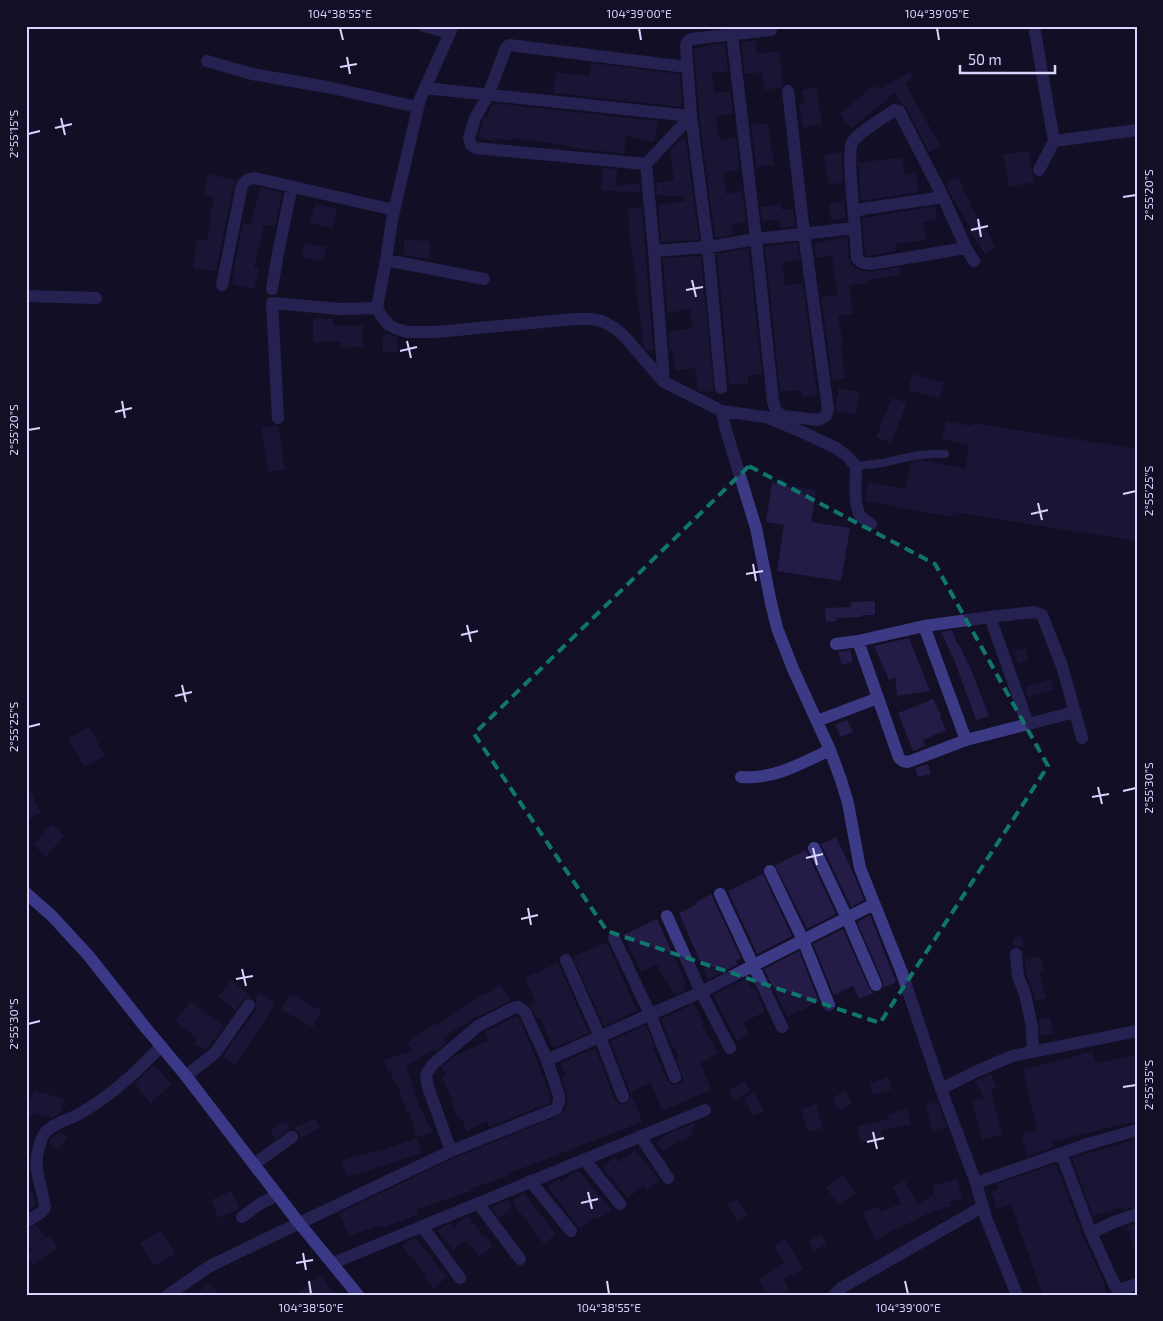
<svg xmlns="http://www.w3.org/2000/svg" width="1163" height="1321" font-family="'Exo 2',sans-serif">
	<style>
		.building { fill: #241b47 }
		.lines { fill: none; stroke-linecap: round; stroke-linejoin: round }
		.lane { stroke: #3d3a85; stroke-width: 8 }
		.street { stroke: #3d3a85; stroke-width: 12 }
		.secondary { stroke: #6f6bff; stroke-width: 12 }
		.marked { fill: none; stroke: #0f766e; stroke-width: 4; stroke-dasharray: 10 6; stroke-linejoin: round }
		.ticks { fill: none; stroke: #d9d4ff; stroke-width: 2 }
		.neatline { fill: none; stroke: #d9d4ff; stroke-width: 2 }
		.ticks-label { font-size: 12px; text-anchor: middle; fill: #d9d4ff }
	</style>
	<rect width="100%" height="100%" fill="#130f26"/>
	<path class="building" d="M755 40 757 54 779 51 783 85 781 87 765 90 762 72 745 74 741 42Z
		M725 43 728 71 711 73 715 93 730 91 733 114 716 116 718 136H720L721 140 736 137 740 170 725 172V174H723L726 194 742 191 746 222 732 225 733 235 715 238 699 115 694 49 711 45Z
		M591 63 680 74 682 107 553 93 556 72 589 76Z
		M910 71 914 77 905 84 916 102 915 103 941 145 929 152 906 107 901 103 894 93 852 129 840 114 872 87 873 88 876 86 880 90Z
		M816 87 822 124 803 128 799 104 804 103 802 90Z
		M493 103 658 121 654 142 626 136 624 154 569 147V146L513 138V141L495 138V141L478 138 483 121 485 117 488 118 490 108Z
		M768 123 774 165 756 167 751 125Z
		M686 138 699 240 661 242 658 205 685 201V197L657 195 656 183 674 180 670 150 681 139Z
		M1028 151 1034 182 1009 187 1003 155Z
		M841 152 843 182 829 185 824 155Z
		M902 157 905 175 916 173 918 192 861 201 858 163Z
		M603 168 617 169 616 186 640 183 641 193 601 190Z
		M208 174 236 180 233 188 216 271 193 268 197 239 207 240 211 217H210L214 197 203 195Z
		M958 177 964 187 962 189 971 203 970 204 996 247 985 254 969 229 971 228 954 201 946 185Z
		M260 187 282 193 275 227 264 225 254 268 259 269 254 289 232 284 234 274 233 273 243 223 251 225Z
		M844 201 846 218 831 220 829 204Z
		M315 204 337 209 333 228 310 223Z
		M781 204 782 210 793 209 795 226 781 228 779 219 762 221 760 207Z
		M935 206 937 220 923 222 926 240 895 244 896 251 870 256 865 255 862 218Z
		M642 207 653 350H647L644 347 635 283H637L628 226H630L627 209Z
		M847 237 849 259 850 263 855 268 860 270 869 272 899 267 900 275 868 280V283L849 285 853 314 838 316 843 346 841 347 845 378 832 380 821 297 837 295 832 256 816 258 814 243Z
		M404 240 430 241 429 259 403 255Z
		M797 243 800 260 783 263V264H782L785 286 803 283 817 395 802 397 801 390 780 392 765 246Z
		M305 244 326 247 323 261 302 257Z
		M749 248 762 374 748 376V383L729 385 717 254Z
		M701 256 714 391 702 392 698 390 695 368 675 371 672 349 670 350 669 347 668 332 692 328 690 309 667 313 663 258Z
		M313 318 333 319V326L362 325 363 347 341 348V342H313Z
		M382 335H391L397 337V352L383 353Z
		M913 374 944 383 939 399 908 390Z
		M839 388 860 392 855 415 836 411V404Z
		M892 398 907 403 891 443 876 437Z
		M946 421 972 426 973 423 1137 449V541L953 512 952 517 865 501 868 482 906 489 911 462 922 460 966 469 969 445 942 439Z
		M276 426H278L285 469 268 472 262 428Z
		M772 483 816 490 811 522 850 528 841 581 777 571 784 525 766 522Z
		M875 601V615H862V617L836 618 837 621 826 622 825 608 851 607V602Z
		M952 630 957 644 958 643 970 667 989 716 976 720 955 662 941 632Z
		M909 638 930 691 897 696 895 677 889 680 874 646Z
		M1025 648 1028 661 1018 663 1014 651Z
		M850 650 853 661 842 665 838 652Z
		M1051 679 1054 690 1028 697 1025 687Z
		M933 699 941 715 940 716 946 730 923 740 925 746 913 751 898 713Z
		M847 720 853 732 841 737 835 725Z
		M89 727 105 756 84 767 68 738Z
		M928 764 931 774 918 777 915 768Z
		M26 783 41 813 26 820Z
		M51 824 64 836 46 856 33 845Z
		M836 837 855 877 864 900 851 907 821 844Z
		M806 850 836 914 807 929 775 865Z
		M763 874 792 936 757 954 728 891Z
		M711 894 741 958 736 961 738 964 708 980 679 913 697 904 696 902Z
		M870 915 896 982 883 988V982L857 922Z
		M657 919 686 984 683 985 686 990 674 995 667 979 665 980 657 965 641 972 623 935Z
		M843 929 869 988 874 993 859 999 853 986 834 995 813 944Z
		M1022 936 1024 946 1020 947 1014 946 1012 939Z
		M607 942 637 1011 604 1026 573 957Z
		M799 951 819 1002 787 1017 764 969Z
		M1040 956 1044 970 1039 971 1046 998 1035 1001 1033 991 1026 974 1025 960Z
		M558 963 589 1033 553 1048 540 1017 537 1018 530 1006 536 1003 525 978Z
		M746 978 752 989 755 988 765 1011 744 1023 750 1034 737 1041 713 995Z
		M232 980 252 998H245L235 1011 218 996Z
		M500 985 511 1000 478 1017V1015L443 1038 446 1043 435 1052 434 1049 413 1063 406 1065 420 1110 422 1109 427 1123 429 1122 432 1132 417 1137 409 1112H407L397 1084 395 1085 390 1071H388L384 1060 412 1051 407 1044 422 1032 433 1024 434 1026 485 993 486 994Z
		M259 993 275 1004 235 1065 222 1057 256 1010 257 1005 255 999Z
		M290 994 322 1011 313 1027 281 1010Z
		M191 1001 202 1010 201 1011 224 1026 209 1047H206L204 1050 195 1044 198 1039 175 1021Z
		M694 1004 704 1024 702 1025 718 1053 701 1063 711 1090 662 1111 651 1082 631 1092 642 1122 510 1173 511 1174 471 1189V1191L416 1210 418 1215 382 1228 381 1225 349 1236 339 1213 454 1158 561 1115 567 1105V1096L561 1077 566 1074 560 1063 595 1048 615 1100 618 1103 621 1105 626 1104 631 1099V1094L610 1041 646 1025 655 1048H653L667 1080 670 1083 673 1085 678 1084 682 1082 683 1078 676 1058 679 1057 669 1040 661 1019Z
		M517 1016 522 1024 545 1081 551 1100 550 1103 489 1127 487 1121 467 1131 461 1118 458 1119 451 1103 453 1102 442 1078 446 1076 442 1067 456 1055 488 1041 485 1032Z
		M1050 1017 1053 1033 1040 1036 1039 1020Z
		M1092 1051 1096 1063 1137 1055V1121L1053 1141 1054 1147 1027 1157 1022 1134 1037 1130 1023 1069 1062 1060Z
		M154 1065 172 1084 151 1103 134 1084Z
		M991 1074 997 1087 991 1090 1002 1135 982 1140 972 1101 984 1098 975 1081Z
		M888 1077 892 1089 873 1095 870 1083Z
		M745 1081 750 1091 734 1100 729 1090Z
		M34 1090 64 1099 59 1114 52 1118 36 1113 26 1121V1113Z
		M846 1091 852 1104 838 1110 833 1097Z
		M754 1093 764 1111 753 1116 744 1098Z
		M937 1102 947 1127 932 1131 926 1105Z
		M816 1104 823 1128 808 1132 801 1109Z
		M907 1109 911 1124 882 1131 883 1138 861 1143 857 1126 889 1119 888 1114Z
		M315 1118 320 1128 300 1138 299 1133 294 1128Z
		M286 1121 291 1129 275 1139 270 1131Z
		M693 1124 696 1127 691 1130 694 1134 681 1141 680 1139 663 1151 656 1143 667 1134Z
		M60 1132 68 1138 58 1150 49 1143 52 1138Z
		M417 1138 422 1153 347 1177 342 1161 370 1152 371 1153 386 1149Z
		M1137 1139V1206L1123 1210 1122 1207 1093 1216 1072 1158Z
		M635 1150 660 1181 647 1190 644 1185 628 1198 602 1167 615 1157 619 1162Z
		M1056 1164 1083 1236 1102 1278 1107 1295H1043L1011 1205 997 1209 991 1192 999 1189 997 1184Z
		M579 1171 611 1210 598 1220 596 1217 580 1229 547 1186 559 1179 561 1182 572 1173Z
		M843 1175 856 1193 838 1205 826 1187Z
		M957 1179 962 1198 949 1202 951 1206 931 1212 904 1226 889 1231 890 1233 875 1240 863 1213 877 1206 880 1212 901 1204 892 1187 905 1181 917 1204 934 1195 932 1186Z
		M26 1185 34 1194 36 1205 26 1212Z
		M232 1191 239 1209 218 1218 211 1200Z
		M524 1193 556 1234 544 1244 512 1202Z
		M738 1199 747 1216 737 1221 728 1204Z
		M508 1200 513 1207 499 1218 491 1207Z
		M468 1216 484 1236 485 1235 493 1246 479 1257 466 1240 453 1250 437 1230 451 1223 453 1227 464 1218Z
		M1137 1223V1249H1134L1127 1226Z
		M36 1225 46 1238 50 1236 58 1247 34 1265 26 1255 32 1250 26 1243V1230Z
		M161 1231 175 1254 154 1266 140 1243Z
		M821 1234 827 1244 814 1251 809 1241Z
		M415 1238 447 1277 434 1288 425 1278 427 1276 402 1246 408 1241Z
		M786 1239 803 1269 784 1279 789 1290 780 1295H767L758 1279 782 1266 781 1265 784 1263 774 1246Z
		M321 1275 335 1295H295Z
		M210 1283 219 1295H194Z"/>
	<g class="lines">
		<path class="lane" d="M856 466C866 465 877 464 887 462 908 457 923 453 945 454"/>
		<path class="street" d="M424 26 450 33
			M453 26 420 99 392 220 386 260 377 308 382 317 389 325 397 329 407 332H436L574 319H590L602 321 613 327 623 335 664 382 722 411 725 427 756 528 771 603 777 628 793 669 830 750 841 780 848 803 860 868 902 973 941 1089 976 1183 986 1218 1017 1295
			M1034 26 1054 141 1039 170
			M732 34 756 239 773 401C775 409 776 413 784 416L818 420 826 416 828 409 804 233 788 91
			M207 61 252 74 327 87 417 107
			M686 67 509 45 506 48 488 95 475 118 469 138 471 145 475 148 646 164 691 116
			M425 88 691 116
			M1054 141 1137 130
			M646 164 654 251 664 382
			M854 212 863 209 943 197
			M855 228C854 212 847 155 852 143 856 134 886 116 895 110L899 111 943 197 966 248 974 261
			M654 251 708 247 756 239 855 228 857 258C860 263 864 263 870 264L966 248
			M386 260 484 279
			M222 285 241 190C243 182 246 179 255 178L394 210
			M272 289 278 253 292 186
			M26 296 96 298
			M721 388 708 247 691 116 686 47 687 42 691 39 771 30
			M722 411 766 417 802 432 836 448 847 456 856 466C856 480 853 506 861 517 864 520 867 522 871 524
			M278 418 272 303 340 309 377 308
			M990 617 1034 612 1042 615 1062 666 1082 738
			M924 626 966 740
			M836 644 858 641 924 626 990 617 1028 724 966 740 908 762 903 761 899 758 878 698
			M817 721 878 698 858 641
			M1028 724 1075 712
			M741 777C773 780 802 763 830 750
			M814 848 847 918 876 985
			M770 871 803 940 829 1005
			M720 894 782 1027
			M667 916 701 992 730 1048
			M614 938 650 1014 675 1077
			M1016 954 1018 976 1025 994 1032 1027 1033 1052
			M566 960 600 1037 623 1097
			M547 1060 701 992 874 904
			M186 1076 215 1053 249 1005
			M941 1089 975 1072 1012 1056 1137 1031
			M640 1136 668 1178
			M1061 1153 1091 1233 1114 1222 1137 1214
			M584 1159 620 1204
			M254 1164 292 1137
			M530 1181 571 1231
			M976 1183 1088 1144 1137 1130
			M478 1203 520 1259
			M242 1217 261 1203 278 1195
			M26 1222 42 1212 45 1207C42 1185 32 1170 39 1147 40 1144 41 1139 43 1136 49 1125 65 1121 75 1116 108 1099 136 1073 161 1046
			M422 1226 460 1278
			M1091 1233 1116 1288 1121 1289 1137 1284
			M333 1263 705 1110
			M168 1295 210 1266 270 1237 451 1151 556 1109 559 1102V1096L547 1060 525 1012 519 1007 513 1008 478 1026 432 1065 426 1075 428 1087 451 1151
			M834 1295 841 1288 982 1207"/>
		<path class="secondary" d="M26 893 52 916 88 955 145 1027 186 1076 299 1223 358 1295"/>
	</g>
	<path d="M0 0H1163V1321H0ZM749 466 935 564 1048 766 880 1023 607 931 474 734Z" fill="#130f26" fill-opacity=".55" fill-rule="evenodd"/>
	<path class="marked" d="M749 466 935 564 1048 766 880 1023 607 931 474 734Z"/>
	<path class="ticks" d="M340 28 343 40M639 28 641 40M937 28 939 40M347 57 350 74M340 67 357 64M61 118 65 135M55 128 72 124M28 134 40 131M1123 197 1136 195M978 219 981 237M971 230 988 226M692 280 696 297M686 290 703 287M407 341 411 358M400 351 417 347M122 401 125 418M115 412 132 408M28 430 40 428M1123 494 1136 491M1038 503 1042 520M1031 514 1048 510M753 564 756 581M746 574 763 571M467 625 471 642M461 635 478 631M182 685 186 702M175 696 192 692M28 727 40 724M1098 787 1102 804M1123 791 1136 788M1092 797 1109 794M813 848 817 865M806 858 823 854M528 908 531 925M521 919 538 915M242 969 246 986M236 979 253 976M28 1024 40 1021M1123 1087 1136 1085M873 1132 877 1149M867 1142 884 1138M588 1192 592 1209M581 1203 598 1199M303 1253 306 1270M296 1263 313 1260M309 1281 311 1294M607 1281 609 1294M905 1281 908 1294"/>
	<rect width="1163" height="1321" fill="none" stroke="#130f26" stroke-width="55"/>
	<path d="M960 65v8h95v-8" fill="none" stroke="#d9d4ff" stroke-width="2.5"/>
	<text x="968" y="65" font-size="15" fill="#d9d4ff" stroke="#130f26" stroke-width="4" paint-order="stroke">50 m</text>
	<rect x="28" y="28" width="1108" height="1266" class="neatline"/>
	<g class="ticks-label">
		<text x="340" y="18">104°38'55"E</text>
		<text x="639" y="18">104°39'00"E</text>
		<text x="937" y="18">104°39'05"E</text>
		<text transform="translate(14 134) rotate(-90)" y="4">2°55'15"S</text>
		<text transform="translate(1149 195) rotate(-90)" y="4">2°55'20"S</text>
		<text transform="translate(14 430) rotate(-90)" y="4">2°55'20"S</text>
		<text transform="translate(1149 491) rotate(-90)" y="4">2°55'25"S</text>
		<text transform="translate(14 727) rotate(-90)" y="4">2°55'25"S</text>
		<text transform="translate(1149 788) rotate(-90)" y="4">2°55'30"S</text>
		<text transform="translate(14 1024) rotate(-90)" y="4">2°55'30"S</text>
		<text transform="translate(1149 1085) rotate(-90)" y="4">2°55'35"S</text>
		<text x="311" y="1312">104°38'50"E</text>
		<text x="609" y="1312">104°38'55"E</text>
		<text x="908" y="1312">104°39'00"E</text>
	</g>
</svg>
